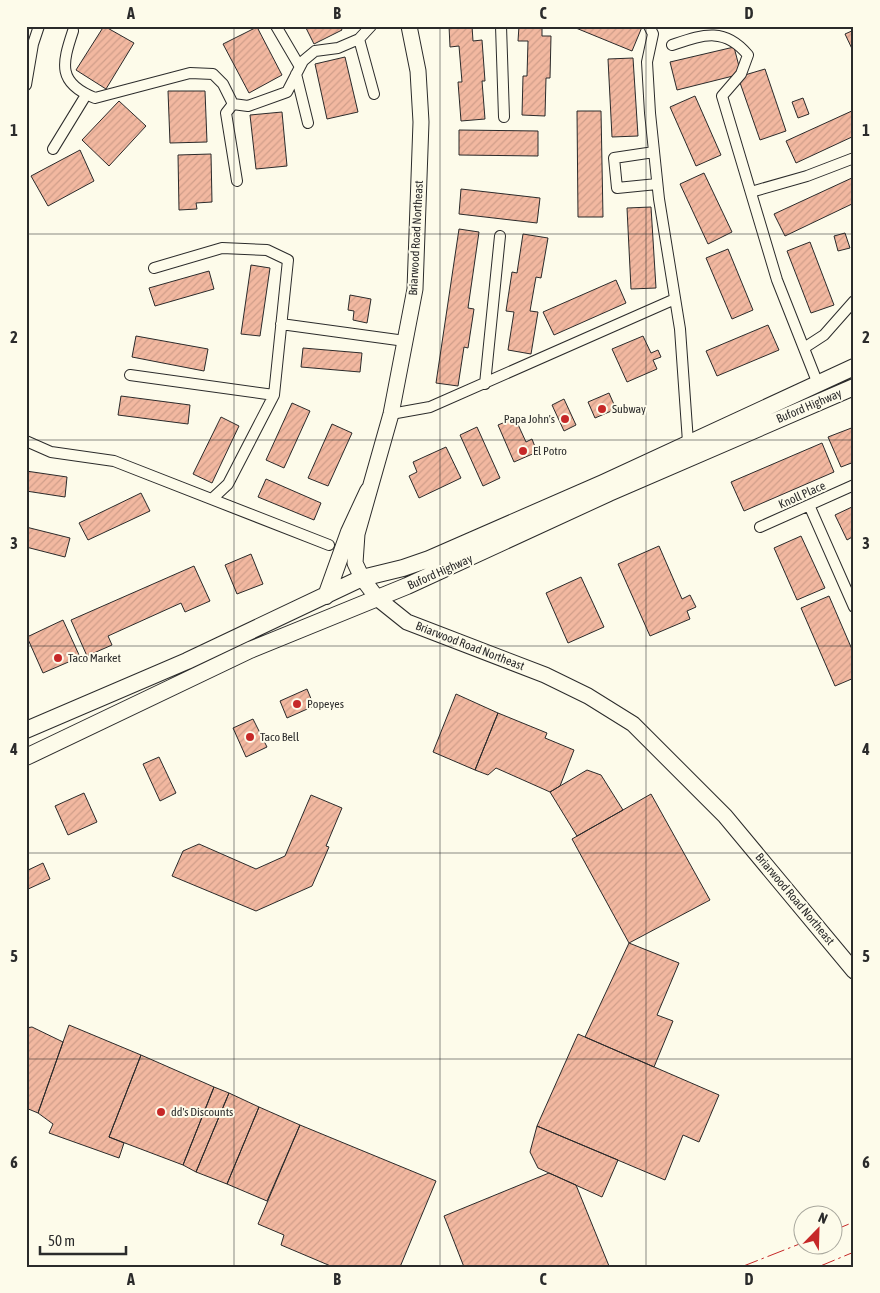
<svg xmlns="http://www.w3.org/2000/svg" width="880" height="1293" font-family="'Asap Condensed',sans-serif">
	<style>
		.building { fill: url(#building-hatch); stroke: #2b2b2b }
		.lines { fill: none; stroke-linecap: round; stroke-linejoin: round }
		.street-casing { stroke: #2b2b2b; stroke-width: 12 }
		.secondary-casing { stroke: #2b2b2b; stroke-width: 17 }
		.primary-casing { stroke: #2b2b2b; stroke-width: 18 }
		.street { stroke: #fdfbea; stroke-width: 10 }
		.secondary { stroke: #fdfbea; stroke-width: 15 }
		.primary { stroke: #fdfbea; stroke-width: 16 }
		.power { stroke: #c62828; stroke-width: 1; stroke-dasharray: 18 4 2.5 4; stroke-linecap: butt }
		.grid { fill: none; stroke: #2b2b2b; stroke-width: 1; stroke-opacity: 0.55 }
		.poi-dot { fill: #c62828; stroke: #fdfbea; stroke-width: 2 }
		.labels { text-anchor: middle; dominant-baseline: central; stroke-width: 4; stroke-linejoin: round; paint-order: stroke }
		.street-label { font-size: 12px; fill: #2b2b2b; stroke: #fdfbea }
		.poi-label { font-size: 12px; fill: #2b2b2b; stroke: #fdfbea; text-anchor: start }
		.neatline { fill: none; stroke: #2b2b2b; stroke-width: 2 }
		.grid-label { font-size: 16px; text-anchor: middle; font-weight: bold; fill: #2b2b2b }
	</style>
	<defs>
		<pattern id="building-hatch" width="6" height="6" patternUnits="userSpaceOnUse" patternTransform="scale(1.25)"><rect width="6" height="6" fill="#f2b8a0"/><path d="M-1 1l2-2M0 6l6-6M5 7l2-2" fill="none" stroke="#d09e8a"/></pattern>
	</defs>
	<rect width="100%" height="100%" fill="#fdfbea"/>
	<path class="building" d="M104 26 134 43 106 89 76 70Z
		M305 26H340L342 30 314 44Z
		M449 26H472L473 41 482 40 485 81H482L485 119 461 121 458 82H462L459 46 450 47Z
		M519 26H542V36H551L550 78H546L545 116 522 115 523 76H527L528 41H518Z
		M571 26H639L642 27 632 51Z
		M257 27 282 75 249 93 223 44Z
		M854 30V53L845 34Z
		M734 47 741 74 677 90 670 62Z
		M345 57 358 112 327 119 315 64Z
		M633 58 638 136 612 137 608 59Z
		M765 69 786 131 760 140 738 77Z
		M168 91H205L207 142 170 143Z
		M695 96 721 155 696 166 670 107Z
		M803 98 809 114 798 118 792 102Z
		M119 101 146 126 109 166 82 140Z
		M854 110V136L796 163 786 141Z
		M577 111H601L603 217H578Z
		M282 112 287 166 256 169 250 115Z
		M459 130 538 131V156L459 155Z
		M80 150 94 181 48 206 31 176Z
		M211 154 212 202 196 203 197 209 179 210 178 155Z
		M704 173 732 232 708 244 680 184Z
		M854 177V203L785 236 774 214Z
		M461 189 540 198 537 223 459 214Z
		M651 207 656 288 631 289 627 208Z
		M459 229 479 232 468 308 474 309 468 348 464 347 458 386 436 383Z
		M845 233 850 248 838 251 834 236Z
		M523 234 548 238 541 278 536 277 530 311 538 312 531 354 508 350 514 312 506 311 512 272 517 273Z
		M810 242 834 305 811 313 787 251Z
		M728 249 753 310 732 319 706 258Z
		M251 265 270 268 260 336 241 334Z
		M209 271 214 289 155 306 149 288Z
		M616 280 626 303 554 335 543 312Z
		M350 295 371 299 367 323 353 320 354 311 348 310Z
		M768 325 779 350 717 376 706 351Z
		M136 336 208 349 204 371 132 357Z
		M643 336 651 353 658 350 661 357 653 360 657 369 627 382 612 349Z
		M303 348 362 353 360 372 301 367Z
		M609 393 616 409 595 418 588 402Z
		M121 396 190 405 188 424 118 415Z
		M564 399 576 425 564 431 552 405Z
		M292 403 310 411 284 468 266 460Z
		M221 417 239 426 212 483 193 474Z
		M515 418 526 442 532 439 537 452 514 462 498 425Z
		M332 424 352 433 328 486 308 478Z
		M477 427 500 478 483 486 460 435Z
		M854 427V462L841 467 828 437Z
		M822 443 834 472 744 511 731 482Z
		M446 447 461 478 419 498 409 476 417 472 413 462Z
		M26 471 67 477 65 497 26 491Z
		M266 479 321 503 314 520 258 497Z
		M141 493 150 511 88 540 79 523Z
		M854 506V536L847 540 835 515Z
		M26 527 70 538 65 557 26 547Z
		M801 536 825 588 797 600 774 548Z
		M659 546 682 599 690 595 696 607 687 611 690 619 650 636 618 564Z
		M251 554 263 584 237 594 225 565Z
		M194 566 210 601 185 612 181 603 108 636 112 645 87 656 71 620Z
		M581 577 604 627 568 643 546 593Z
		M829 596 854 654V678L835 686 801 608Z
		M63 620 80 657 43 673 27 637Z
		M307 689 314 706 287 718 280 701Z
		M456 694 498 713 475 770 433 752Z
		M498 713 547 733 545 738 574 750 560 786 550 792 496 768 488 775 475 770Z
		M253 719 267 747 246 757 233 728Z
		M159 757 176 793 160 801 143 764Z
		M587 770 601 775 623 810 577 836 550 792Z
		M84 793 97 822 68 835 55 806Z
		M651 794 710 900 629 943 572 839Z
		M311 795 342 808 326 846 329 847 312 886 256 911 172 876 183 851 199 844 256 869 285 856Z
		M43 863 50 879 26 890V871Z
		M629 943 679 963 657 1015 673 1021 654 1067 585 1037Z
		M69 1025 141 1055 109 1137 124 1143 119 1158 49 1133 53 1124 38 1113Z
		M32 1027 63 1042 38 1113 26 1108V1028Z
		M578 1034 719 1095 699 1142 683 1135 665 1180 537 1126Z
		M141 1055 214 1087 183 1165 109 1137Z
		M214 1087 229 1093 196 1172 183 1165Z
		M229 1093 259 1107 227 1184 196 1172Z
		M259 1107 300 1125 267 1201 227 1184Z
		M300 1125 436 1181 400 1267H333L281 1245 284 1235 258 1224Z
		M537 1126 618 1160 602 1197 538 1168 530 1152Z
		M549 1173 576 1185 609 1266 464 1267 444 1216Z"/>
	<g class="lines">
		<defs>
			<path id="street" d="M276 26 300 67
				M501 26 504 117
				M649 26 653 34 647 62 650 113 659 199 680 329 688 442
				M73 31C62 64 57 83 95 98L190 73 213 74 223 84 233 104 248 106 287 92 303 61 315 51 338 48 359 39 371 26
				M359 39 374 94
				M672 45C702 35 724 26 748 55L741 74 722 96 777 280 818 384
				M296 74 308 123
				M26 85 33 44 39 26
				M233 104 226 113 237 181
				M53 149 86 95
				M654 152 614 158 617 188 657 184
				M751 192 807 176 854 158
				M154 268 222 248 267 250 288 260 274 395 228 484 213 498
				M281 324 405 341
				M804 348 824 335 854 301
				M130 375 274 395
				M485 384 500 236
				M391 414 430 407 675 299
				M26 441 51 452 114 461 329 545
				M809 505 854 607
				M760 527 854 485"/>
			<path id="secondary" d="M409 26 418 71 421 122 415 289 391 414 357 534 355 563 362 578 377 598 407 622 545 675 588 696 633 724 725 816 854 971"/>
			<path id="primary" d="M326 596 349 532 368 491
				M26 730 187 661 362 578 403 568 429 559 603 483 854 367
				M26 757 250 650 407 586 609 493 854 387"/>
		</defs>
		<use href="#street" class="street-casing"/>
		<use href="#secondary" class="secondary-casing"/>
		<use href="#primary" class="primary-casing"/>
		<use href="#street" class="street"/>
		<use href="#secondary" class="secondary"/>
		<use href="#primary" class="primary"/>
		<path class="power" d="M832 1231 854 1222
			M741 1267 802 1243
			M818 1267 854 1252"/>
	</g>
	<path class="grid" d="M234 26V1267M440 26V1267M646 26V1267M26 234H854M26 440H854M26 646H854M26 853H854M26 1059H854"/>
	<g class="poi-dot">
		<circle cx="602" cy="409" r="5"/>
		<circle cx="565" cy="419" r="5"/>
		<circle cx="523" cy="451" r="5"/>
		<circle cx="58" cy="658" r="5"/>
		<circle cx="297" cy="704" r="5"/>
		<circle cx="250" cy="737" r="5"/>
		<circle cx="161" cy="1112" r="5"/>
	</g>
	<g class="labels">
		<g class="street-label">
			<text transform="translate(416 238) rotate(-87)">Briarwood Road Northeast</text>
			<text transform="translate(809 406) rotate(-23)">Buford Highway</text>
			<text transform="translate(802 495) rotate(-24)">Knoll Place</text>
			<text transform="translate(440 572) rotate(-24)">Buford Highway</text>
			<text transform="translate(470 646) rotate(21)">Briarwood Road Northeast</text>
			<text transform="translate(795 899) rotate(50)">Briarwood Road Northeast</text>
		</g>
		<g class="poi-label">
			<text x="612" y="409">Subway</text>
			<text x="555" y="419" text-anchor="end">Papa John's</text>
			<text x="533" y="451">El Potro</text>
			<text x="68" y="658">Taco Market</text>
			<text x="307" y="704">Popeyes</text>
			<text x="260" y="737">Taco Bell</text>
			<text x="171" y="1112">dd's Discounts</text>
		</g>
	</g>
	<rect width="880" height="1293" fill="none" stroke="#fdfbea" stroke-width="55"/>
	<g transform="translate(818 1230) rotate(23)"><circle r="24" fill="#fdfbea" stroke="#a9a89e"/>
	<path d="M0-4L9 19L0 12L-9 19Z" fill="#c62828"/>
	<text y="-8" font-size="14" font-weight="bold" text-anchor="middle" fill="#2b2b2b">N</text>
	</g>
	<path d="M40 1246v8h86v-8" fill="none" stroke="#2b2b2b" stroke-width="2.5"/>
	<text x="48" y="1246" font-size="15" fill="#2b2b2b" stroke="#fdfbea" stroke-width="4" paint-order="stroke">50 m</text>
	<rect x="28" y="28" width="824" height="1238" class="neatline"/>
	<g class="grid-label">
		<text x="131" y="19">A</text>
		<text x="337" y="19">B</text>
		<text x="543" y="19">C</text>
		<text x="749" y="19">D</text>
		<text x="14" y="136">1</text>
		<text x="866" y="136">1</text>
		<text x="14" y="343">2</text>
		<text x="866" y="343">2</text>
		<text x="14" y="549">3</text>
		<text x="866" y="549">3</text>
		<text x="14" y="755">4</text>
		<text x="866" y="755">4</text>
		<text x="14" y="962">5</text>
		<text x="866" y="962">5</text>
		<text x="14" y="1168">6</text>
		<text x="866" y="1168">6</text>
		<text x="131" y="1285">A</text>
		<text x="337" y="1285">B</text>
		<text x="543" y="1285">C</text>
		<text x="749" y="1285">D</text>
	</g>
</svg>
